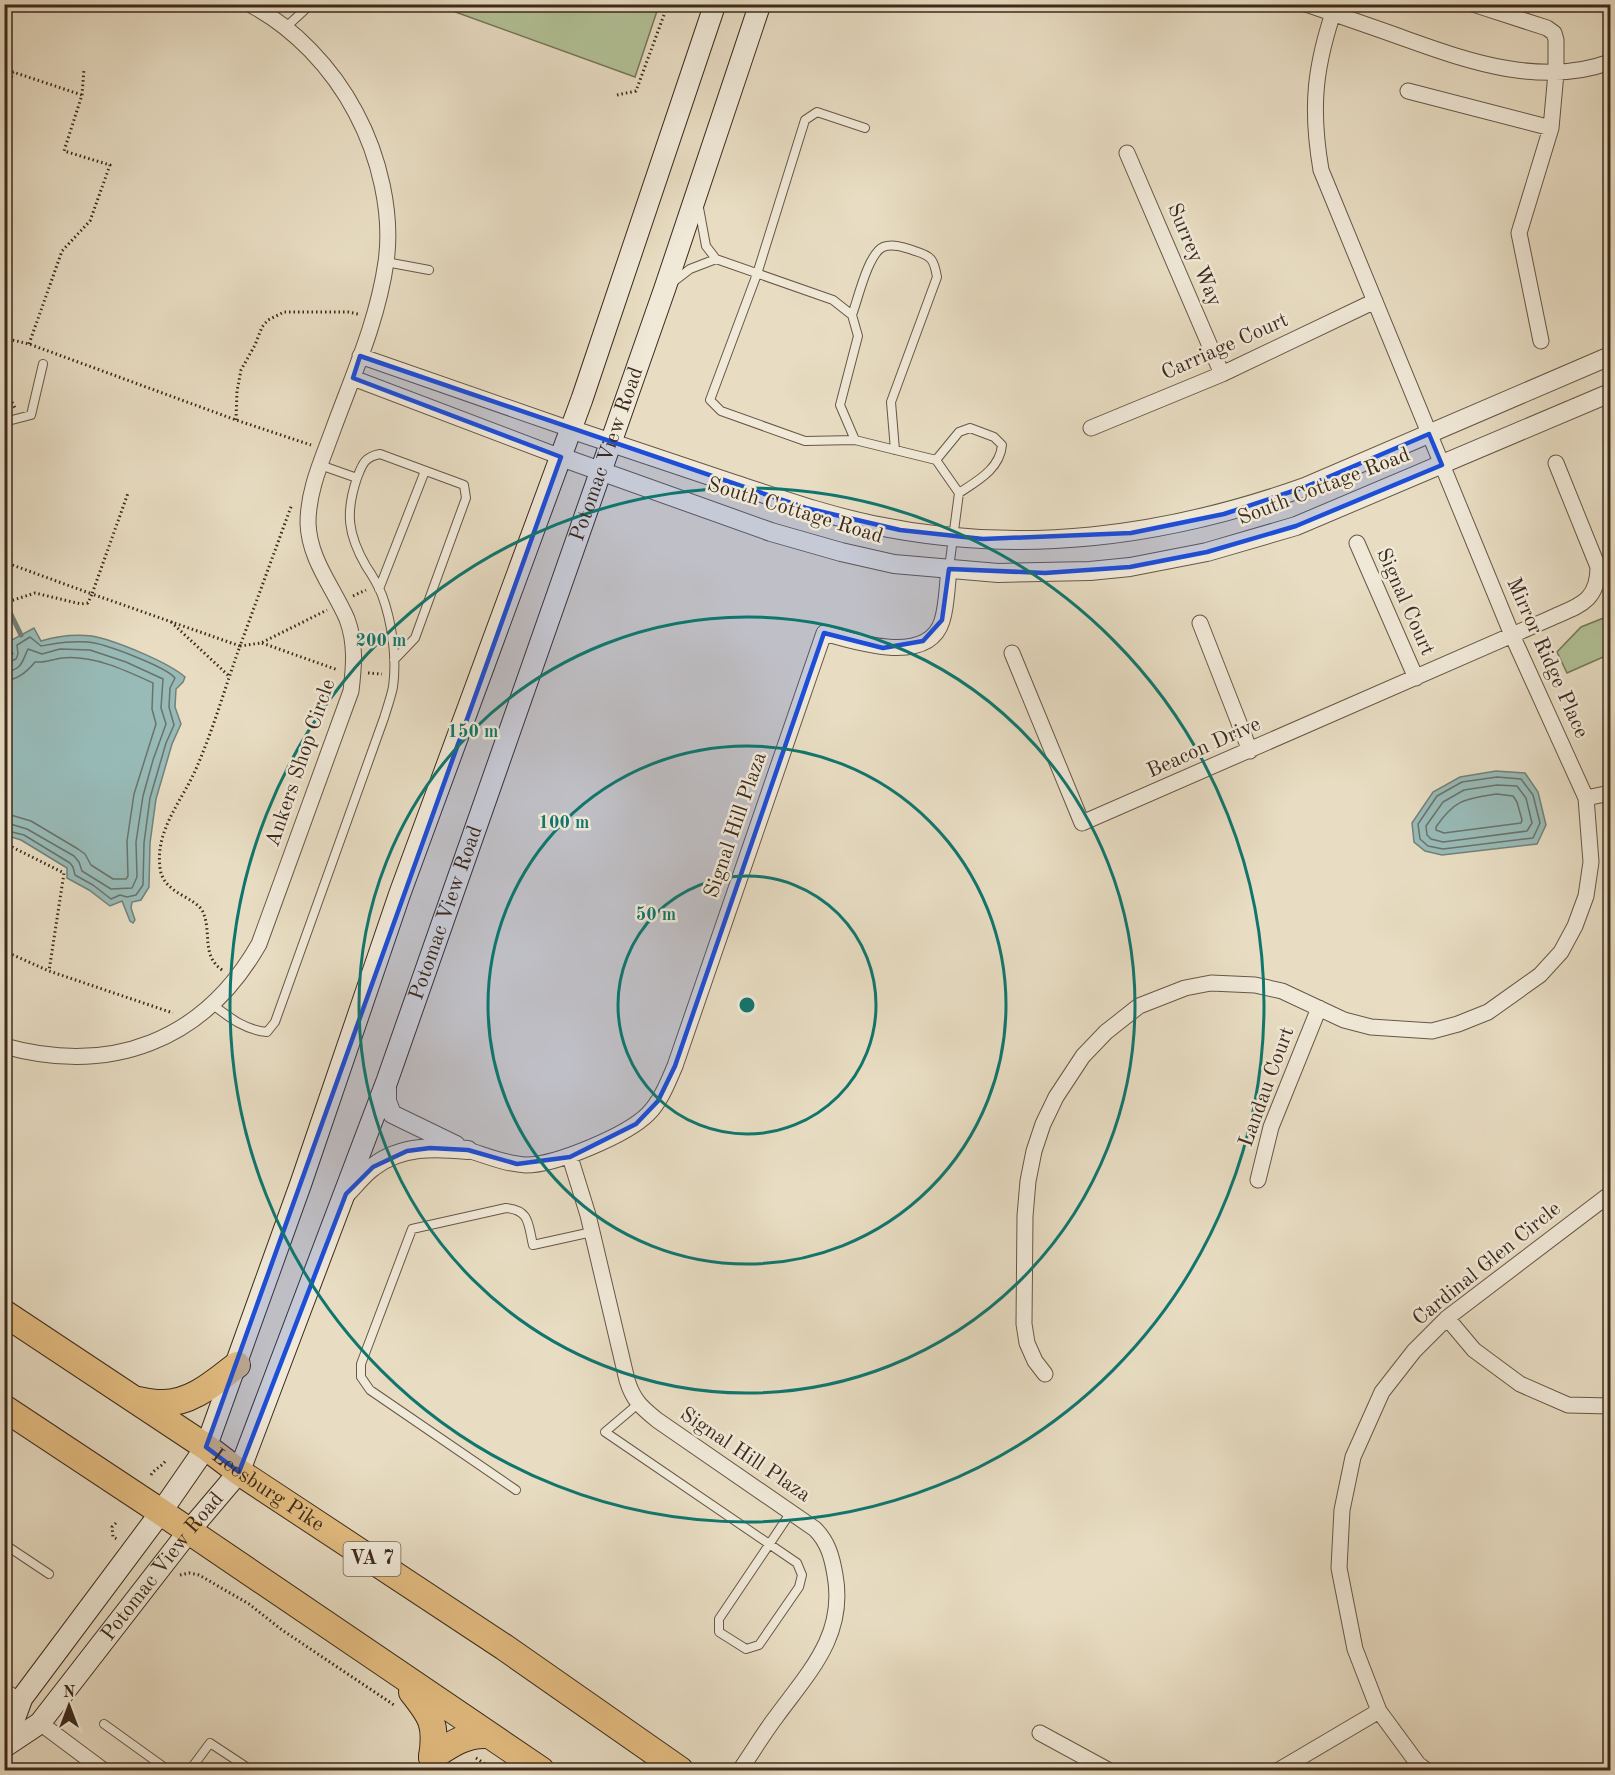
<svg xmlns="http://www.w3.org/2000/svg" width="1615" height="1775" font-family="'Old Standard TT',serif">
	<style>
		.green { fill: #b2c297; stroke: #77765a; stroke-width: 1.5 }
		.water { fill: #98bbb8; stroke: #73817a; stroke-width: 1.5 }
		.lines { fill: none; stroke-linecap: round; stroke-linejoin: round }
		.shore { stroke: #6a726a; stroke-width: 1.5 }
		.stream { stroke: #73817a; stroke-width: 5 }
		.service-casing { stroke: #675746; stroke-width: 10 }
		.minor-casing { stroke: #675746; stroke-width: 17 }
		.tertiary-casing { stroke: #675746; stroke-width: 20 }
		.secondary-casing { stroke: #3c2a1c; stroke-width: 23 }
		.trunk-casing { stroke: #3c2a1c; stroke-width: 28 }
		.path { stroke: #3c2a1c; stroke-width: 3; stroke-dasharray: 1.5 3; stroke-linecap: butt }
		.service { stroke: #f0e9d8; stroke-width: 8 }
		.minor { stroke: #f0e9d8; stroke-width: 15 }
		.tertiary { stroke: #f0e9d8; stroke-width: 18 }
		.secondary { stroke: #f0e9d8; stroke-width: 21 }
		.trunk { stroke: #e4be82; stroke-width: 26 }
		.marked { fill: #1d4ed8; fill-opacity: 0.2; stroke: #1d4ed8; stroke-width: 4.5; stroke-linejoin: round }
		.ring { fill: none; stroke: #0f766e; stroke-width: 3 }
		.labels { text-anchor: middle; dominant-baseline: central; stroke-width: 5; stroke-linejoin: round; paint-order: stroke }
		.shield { fill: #f0e9d8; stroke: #726354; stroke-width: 1.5 }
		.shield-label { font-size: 20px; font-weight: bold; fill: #3c2a1c }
		.street-label { font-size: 21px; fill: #3c2a1c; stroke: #f0e9d8 }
		.centre { fill: #0f766e; stroke: #f0e9d8; stroke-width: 3 }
		.ring-label { font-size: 18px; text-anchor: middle; font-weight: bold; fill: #0f766e; stroke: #f0e9d8; stroke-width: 5; stroke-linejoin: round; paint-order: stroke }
	</style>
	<rect width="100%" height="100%" fill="#e8ddc3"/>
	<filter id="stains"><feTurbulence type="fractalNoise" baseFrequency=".00333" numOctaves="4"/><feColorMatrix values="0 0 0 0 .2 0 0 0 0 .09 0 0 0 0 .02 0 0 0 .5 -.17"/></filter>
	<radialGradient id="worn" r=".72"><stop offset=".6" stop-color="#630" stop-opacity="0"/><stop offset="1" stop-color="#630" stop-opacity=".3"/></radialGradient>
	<path class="green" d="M436 5H659L635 77Z
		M1606 617 1610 627V654L1567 673 1557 652 1581 627Z"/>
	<path class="water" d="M34 628 41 641C57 636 74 634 92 636 114 640 168 662 185 677L183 682 176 689 175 707 181 724 172 744 156 799 150 843 149 887 141 900 132 902 131 908 135 920 133 923 130 921 122 901 110 906 89 890 67 878V868L21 840 5 835V659L13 654 8 642Z
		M1496 771 1525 773 1538 792 1546 825 1537 844 1442 855 1425 851 1414 842 1412 823 1433 792 1460 777Z"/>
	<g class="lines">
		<path class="shore" d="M4 664 16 659 18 654 17 645 30 637 41 646C59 643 69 641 88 642 104 643 166 667 175 678L170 688 169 707 174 725 166 743 150 798 144 843 143 885 136 895 127 897 120 895 111 899 93 885 75 875 73 867 70 863 24 835 4 830
			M4 672C23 670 22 661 28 649L42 654 60 649 90 650 126 662 163 679 161 708 166 724 153 760 143 796 136 842 137 877 132 888 111 889 82 871 79 862 74 856 27 829 4 822
			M4 681C18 680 27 672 35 662 45 663 53 659 62 658 93 655 125 670 153 683L152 709 156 724 134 794 127 841 128 876 126 879H113L91 865 85 854 78 849 31 821 4 813
			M1497 777 1521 779 1533 795 1540 823 1533 838 1443 849 1428 846 1420 839 1418 824 1437 796 1462 782Z
			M1497 785 1517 786 1526 798 1532 823 1527 831 1443 842 1431 839 1427 835 1426 826 1443 802 1464 790Z
			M1497 794 1513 796 1517 802 1522 820 1521 823 1444 833 1436 830V827C1455 799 1465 799 1497 794Z"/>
		<path class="stream" d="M4 600 21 635"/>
		<defs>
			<path id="service" d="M285 28 311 4
				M699 208 706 246 716 259 833 300 852 315 858 336 840 405 855 440 936 460 959 493 949 568
				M386 262 429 270
				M673 282 690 269 716 259
				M852 315C858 299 868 254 883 247 893 243 906 248 915 251 932 256 934 260 937 277L891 402 895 450
				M4 422 31 415 43 364
				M855 440 805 441 721 411 710 400 757 274 805 120 817 112 865 128
				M936 460 959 432 970 428 994 437 1002 445C1000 469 977 481 959 493
				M357 478C362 465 364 457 380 454L464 485 466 498 415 638 394 660
				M379 589 425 471
				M213 1005C230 1018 245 1030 267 1032L275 1022 384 718C387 708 391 697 393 687 397 658 392 622 382 595 378 585 372 575 366 566 348 535 345 513 357 478L320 465
				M638 1404 605 1432 797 1563 802 1575 799 1587 759 1645 746 1649 719 1632V1619L791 1512
				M516 1490 370 1390 361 1377V1364L412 1229 506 1208C530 1210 528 1224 533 1245L592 1232
				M4 1544 49 1574
				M4 1687 21 1697
				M104 1724 168 1770
				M190 1770 210 1743 251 1770"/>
			<path id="minor" d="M1306 4C1340 16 1373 27 1406 39 1470 62 1543 87 1610 62
				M1473 4 1547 28 1554 33 1556 40V73L1551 128 1519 233 1541 341
				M1408 91 1551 128
				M1127 153 1222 374
				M360 356 570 429
				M353 378 561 457
				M1091 428 1222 374 1375 301
				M1357 543 1416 678
				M1200 623 1250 751
				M1012 653 1082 823 1549 619C1577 606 1598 603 1598 567L1556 463
				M1586 798 1610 793
				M4 1046C111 1076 204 1041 259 944L351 691C354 666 356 643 347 619 333 587 309 559 308 523 308 489 323 458 334 427 354 373 378 319 386 262 393 213 379 156 356 113 333 69 294 27 249 4
				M468 1150C487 1156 506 1164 526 1165 556 1165 627 1135 648 1114 661 1101 668 1082 675 1066L824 633C855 642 928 666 942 621 947 605 947 586 949 569
				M570 1157 588 1215 627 1380C633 1400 641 1407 657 1420L815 1529C828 1542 832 1557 835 1575 846 1635 809 1672 776 1717 763 1734 752 1753 740 1770
				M1258 1180 1271 1127 1319 1008
				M1447 1318 1474 1350 1520 1384 1568 1405 1610 1406
				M1045 1374 1035 1361 1027 1343 1024 1324 1025 1216 1028 1181 1034 1151 1043 1124 1056 1097 1083 1056 1106 1032 1139 1006 1185 988 1211 983 1255 985 1282 991 1344 1020 1371 1027 1432 1031 1458 1024 1488 1012 1540 975 1561 952 1575 926 1586 896 1591 862 1586 798 1512 635 1321 170C1310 106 1315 65 1336 4
				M40 1723 103 1770
				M1040 1733 1108 1770
				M1279 1770 1379 1711
				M1426 1770 1418 1764 1379 1711 1355 1649 1339 1568 1342 1510 1353 1457 1382 1392 1414 1351 1447 1318 1610 1194"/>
			<path id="tertiary" d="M570 429C625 447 679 466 734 484 780 499 825 515 873 525 1021 556 1164 537 1305 487L1610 356
				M561 457 771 532 841 552 894 564 998 573 1090 571 1130 567 1207 552 1296 526 1610 393
				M387 1085V1101L392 1114 456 1145
				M346 1194C355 1185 363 1174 373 1167 401 1145 435 1147 468 1150"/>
			<g id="secondary">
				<path id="s1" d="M4 1747 40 1723 189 1531 239 1472 387 1081 665 288 760 4"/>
				<path d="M4 1747 22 1698 161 1512 206 1447 301 1183 400 893 582 399 715 4"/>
			</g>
			<g id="trunk">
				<path id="s2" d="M4 1313 206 1447 239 1472 504 1647 680 1770"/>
				<path d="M137 1400C145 1401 153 1403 161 1403 191 1404 215 1382 237 1365"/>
				<path d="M4 1408 161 1512 541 1770"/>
				<path d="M412 1692C432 1717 437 1725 432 1757"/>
				<path d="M432 1757C450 1745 465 1734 487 1735"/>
			</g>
		</defs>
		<use href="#service" class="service-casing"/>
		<use href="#minor" class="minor-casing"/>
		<use href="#tertiary" class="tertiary-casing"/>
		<use href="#secondary" class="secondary-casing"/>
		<use href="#trunk" class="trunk-casing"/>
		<path class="path" d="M4 77 11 79 13 72 82 95
			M617 95 636 91 668 4
			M4 338 29 344 236 420 311 445
			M29 344 62 251 90 221 110 165 64 151 82 95 84 69
			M4 386 15 408
			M236 420 237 391 241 370 255 345 262 327 268 320 284 312H348L358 314
			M4 562 92 594 128 493
			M353 596 366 590
			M4 603 35 593 81 604 88 603 92 594 240 646 292 504
			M171 622 229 676
			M262 643 338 670
			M368 673 382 674
			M4 843 64 873 49 971 173 1013
			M4 951 49 971
			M222 970C201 955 212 933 203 912 195 896 163 894 160 868 155 831 181 802 195 771 213 731 225 687 240 646L261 643 327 610
			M151 1475C155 1468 162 1467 166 1460
			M116 1523 112 1527 113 1537 117 1539
			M180 1575 189 1573 199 1575 249 1604 282 1630 394 1705
			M476 1758 494 1770"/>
		<use href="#service" class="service"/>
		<use href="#minor" class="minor"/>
		<use href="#tertiary" class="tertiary"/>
		<use href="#secondary" class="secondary"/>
		<use href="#trunk" class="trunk"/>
	</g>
	<path class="marked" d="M360 356 806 508 900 530 983 539 1131 533 1224 514 1305 487 1429 434 1442 465 1296 526 1207 552 1130 567 1045 573 949 569 942 620 923 641 883 648 824 633 675 1066 658 1101 636 1124 570 1157 517 1164 468 1150 430 1148 407 1151 373 1167 346 1194 239 1472 206 1447 561 457 353 378Z"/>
	<g class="ring">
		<circle cx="747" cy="1005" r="129"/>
		<circle cx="747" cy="1005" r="259"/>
		<circle cx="747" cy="1005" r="388"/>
		<circle cx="747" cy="1005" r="517"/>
	</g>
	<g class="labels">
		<rect class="shield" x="343.5" y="1542" width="57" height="34" rx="4.5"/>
		<g class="shield-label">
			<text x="372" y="1559">VA 7</text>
		</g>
		<g class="street-label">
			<text transform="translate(1194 255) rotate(67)">Surrey Way</text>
			<text transform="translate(1225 347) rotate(-24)">Carriage Court</text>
			<text stroke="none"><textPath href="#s1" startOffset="1446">Potomac View Road</textPath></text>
			<text transform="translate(1324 487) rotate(-21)">South Cottage Road</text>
			<text transform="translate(795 511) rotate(17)">South Cottage Road</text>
			<text transform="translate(1405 602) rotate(66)">Signal Court</text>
			<text transform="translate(1547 658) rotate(66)">Mirror Ridge Place</text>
			<text transform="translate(1204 748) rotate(-24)">Beacon Drive</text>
			<text transform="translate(301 763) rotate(-71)">Ankers Shop Circle</text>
			<text transform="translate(736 825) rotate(-71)">Signal Hill Plaza</text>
			<text stroke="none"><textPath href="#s1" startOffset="960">Potomac View Road</textPath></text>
			<text transform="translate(1267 1087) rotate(-70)">Landau Court</text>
			<text transform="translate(1487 1264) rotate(-39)">Cardinal Glen Circle</text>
			<text transform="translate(745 1455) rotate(34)">Signal Hill Plaza</text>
			<text stroke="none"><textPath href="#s2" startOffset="318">Leesburg Pike</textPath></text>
			<text stroke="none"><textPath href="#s1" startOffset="242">Potomac View Road</textPath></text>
		</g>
	</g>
	<circle cx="747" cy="1005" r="9" class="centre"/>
	<g class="ring-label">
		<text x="381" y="646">200 m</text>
		<text x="473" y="737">150 m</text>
		<text x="564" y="828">100 m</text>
		<text x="656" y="920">50 m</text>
	</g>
	<rect width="1615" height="1775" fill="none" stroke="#e8ddc3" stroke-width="24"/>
	<rect x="6" y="6" width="1603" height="1763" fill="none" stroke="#3c2a1c" stroke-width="3"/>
	<rect x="12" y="12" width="1591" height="1751" fill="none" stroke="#3c2a1c" stroke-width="1.5"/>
	<g transform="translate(69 1706)" stroke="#f0e9d8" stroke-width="4.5" paint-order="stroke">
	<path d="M0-4.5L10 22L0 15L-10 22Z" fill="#3c2a1c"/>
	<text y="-9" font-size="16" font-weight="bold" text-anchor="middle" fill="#3c2a1c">N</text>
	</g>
	<rect width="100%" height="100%" filter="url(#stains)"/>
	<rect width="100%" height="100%" fill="url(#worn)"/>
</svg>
